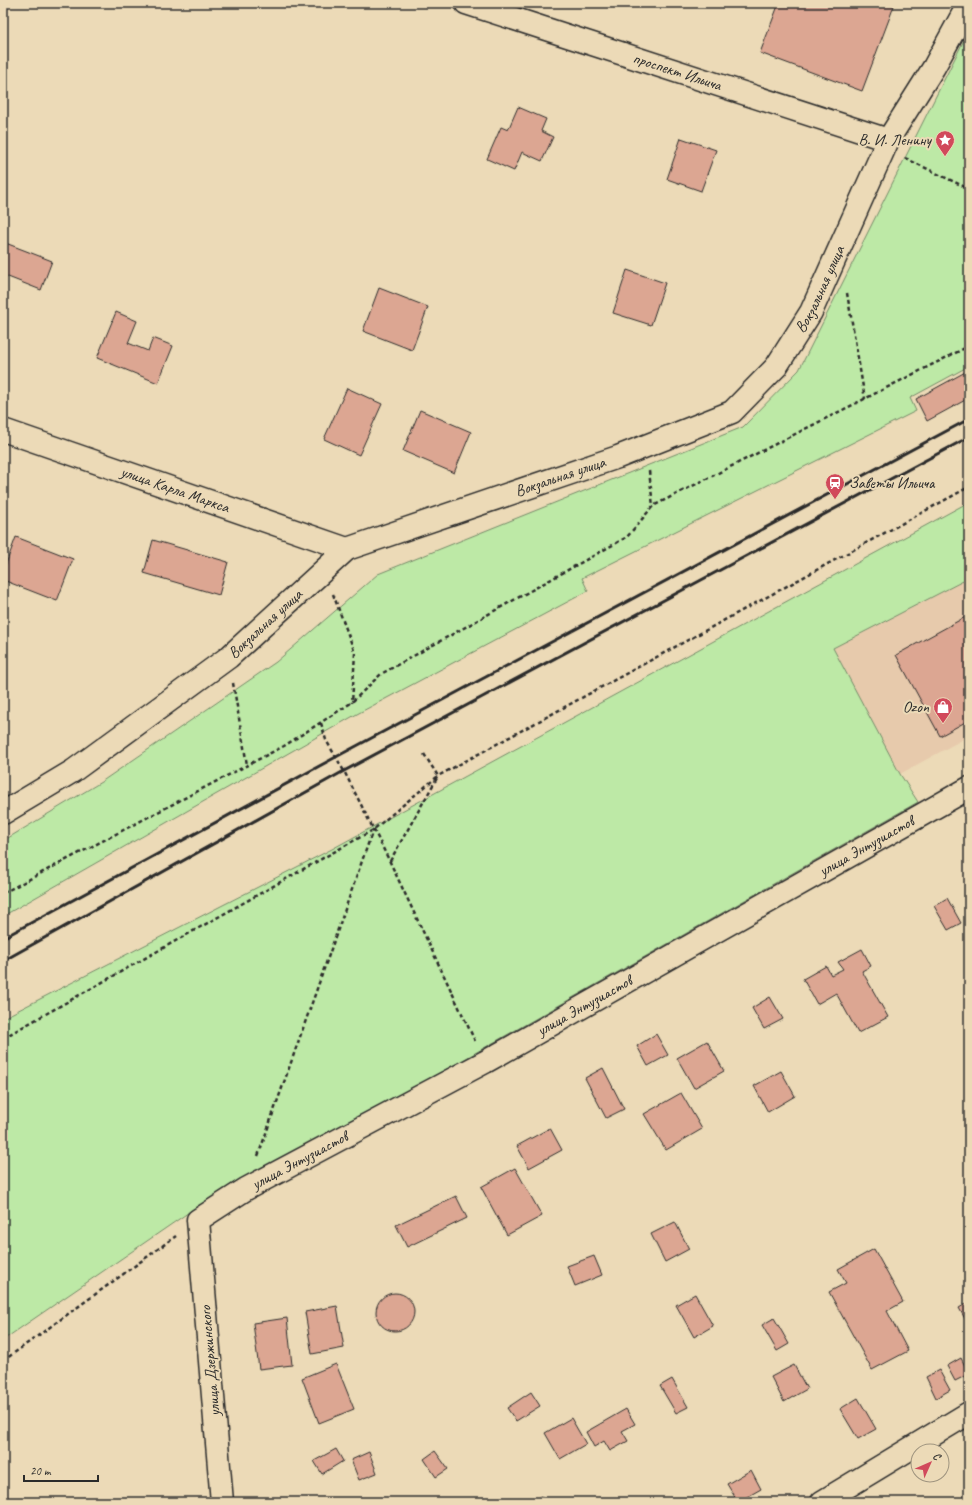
<svg xmlns="http://www.w3.org/2000/svg" width="972" height="1505" font-family="Caveat,sans-serif">
	<style>
		.built { fill: #e7caac }
		.green { fill: #bde9a6; stroke: #748a68 }
		.building { fill: #dca692; stroke: #2b2b2b }
		.lines { fill: none; stroke-linecap: round; stroke-linejoin: round }
		.street-casing { stroke: #2b2b2b; stroke-width: 25 }
		.secondary-casing { stroke: #2b2b2b; stroke-width: 25 }
		.path { stroke: #2b2b2b; stroke-width: 2.5; stroke-dasharray: 4 3; stroke-linecap: butt }
		.street { stroke: #ecdab7; stroke-width: 22 }
		.secondary { stroke: #ecdab7; stroke-width: 22 }
		.rail { stroke: #2b2b2b; stroke-width: 3 }
		.labels { text-anchor: middle; dominant-baseline: central; stroke-width: 4; stroke-linejoin: round; paint-order: stroke }
		.street-label { font-size: 16px; fill: #2b2b2b; stroke: #ecdab7 }
		.poi-label { font-size: 16px; fill: #2b2b2b; stroke: #ecdab7; text-anchor: end }
	</style>
	<rect width="100%" height="100%" fill="#ecdab7"/>
	<filter id="ink" filterUnits="userSpaceOnUse"><feTurbulence type="fractalNoise" baseFrequency=".025" numOctaves="2"/><feDisplacementMap in="SourceGraphic" scale="8" xChannelSelector="R" yChannelSelector="G"/><feConvolveMatrix kernelMatrix="1 2 1 2 8 2 1 2 1" color-interpolation-filters="sRGB"/></filter>
	<g filter="url(#ink)">
		<path class="built" d="M969 578V736L900 774 832 648Z"/>
		<path class="green" d="M969 30V366L910 398 916 411 582 578 588 591 357 714 3 916V841L101 782 276 662 378 574 743 427 799 370Z
			M969 502V578L833 648 900 774 918 802 461 1061 198 1206 3 1340V1018L332 849Z"/>
		<path class="building" d="M779 3H885L894 6 862 91 760 53Z
			M518 107 546 119 541 131 553 137 542 161 522 152 514 171 487 159 501 127 508 130Z
			M681 138 716 150 701 191 667 179Z
			M3 242 52 261 41 290 3 275Z
			M627 270 665 283 651 325 613 313Z
			M379 288 428 307 412 350 363 331Z
			M116 312 137 321 128 343 148 351 153 338 173 346 158 383 97 358Z
			M969 370V398L927 421 916 399Z
			M347 388 382 404 359 455 324 439Z
			M420 410 471 432 454 473 403 451Z
			M16 537 73 559 57 601 3 580V572Z
			M153 540 228 562 219 595 144 573Z
			M969 615V720L940 736 896 655Z
			M947 898 961 923 948 930 934 906Z
			M862 949 871 966 862 971 888 1017 858 1033 836 993 817 1004 803 979 826 966 831 975 843 969 838 962Z
			M770 997 783 1019 764 1029 752 1008Z
			M656 1034 668 1055 648 1066 637 1046Z
			M707 1041 724 1071 694 1088 677 1058Z
			M603 1068 624 1109 606 1118 585 1078Z
			M781 1071 795 1096 768 1112 754 1086Z
			M681 1093 702 1129 666 1150 644 1114Z
			M550 1128 562 1150 529 1168 517 1146Z
			M515 1168 542 1216 507 1235 481 1187Z
			M456 1196 467 1218 407 1247 396 1225Z
			M675 1222 689 1249 665 1262 651 1234Z
			M874 1249 903 1302 887 1311 908 1351 872 1370 829 1292 846 1283 838 1269Z
			M594 1256 602 1275 575 1286 567 1266Z
			M376 1312a19 19 0 1 1 38 0a19 19 0 1 1-38 0Z
			M695 1294 713 1326 694 1337 676 1305Z
			M969 1302V1326L959 1308Z
			M337 1306 344 1348 312 1354 305 1312Z
			M287 1318 292 1365 259 1369 253 1323Z
			M774 1318 789 1344 777 1351 762 1325Z
			M961 1358 969 1374 955 1381 947 1366Z
			M336 1364 354 1409 319 1423 302 1378Z
			M794 1365 807 1389 784 1402 771 1377Z
			M939 1370 950 1390 936 1398 926 1377Z
			M672 1379 688 1407 676 1413 660 1386Z
			M531 1392 540 1406 516 1421 507 1408Z
			M858 1398 876 1429 858 1439 840 1409Z
			M626 1409 635 1424 622 1431 628 1441 610 1451 604 1441 594 1447 586 1432Z
			M571 1418 586 1444 560 1459 545 1433Z
			M336 1449 343 1461 322 1474 314 1461Z
			M435 1451 448 1469 436 1477 424 1459Z
			M369 1452 377 1473 359 1480 351 1460Z
			M751 1470 761 1489 738 1502 727 1484Z
			M541 1496 545 1502H530Z"/>
		<g class="lines">
			<defs>
				<g id="street">
					<path id="s1" d="M466 3 888 140"/>
					<path id="s2" d="M3 430 347 549"/>
					<path id="s3" d="M3 813 73 771 229 657 347 549 618 457 732 412 776 367 811 312 888 140 934 67 969 3"/>
					<path d="M822 1502 969 1413"/>
				</g>
				<g id="secondary">
					<path id="s4" d="M222 1502 198 1220 246 1189 485 1062 969 788"/>
				</g>
			</defs>
			<use href="#street" class="street-casing"/>
			<use href="#secondary" class="secondary-casing"/>
			<path class="path" d="M905 158 969 189
				M847 293 865 399
				M649 471 653 506
				M333 594 355 653 352 703
				M233 683 247 765
				M321 723 326 740 344 771 390 862 475 1041
				M424 754 438 776
				M390 861 437 778
				M3 893 284 746 351 703 381 674 627 537 653 506 969 346
				M3 1038 373 830 438 776 969 487
				M258 1156 373 830
				M3 1361 176 1236"/>
			<use href="#street" class="street"/>
			<use href="#secondary" class="secondary"/>
			<path class="rail" d="M3 938 336 757 969 419
				M3 961 344 771 969 437"/>
		</g>
	</g>
	<defs>
		<symbol id="sight-pin" viewBox="-11 -11 22 30"><path d="M0 17L-7.5 6A9.5 9.5 0 1 1 7.5 6Z" fill="#d1495b" stroke="#ecdab7"/><path d="M0-6L1.8-2.2L6-1.7L2.9 1.2L3.7 5.4L0 3.3L-3.7 5.4L-2.9 1.2L-6-1.7L-1.8-2.2Z" fill="#fff"/></symbol>
		<symbol id="station-pin" viewBox="-11 -11 22 30"><path d="M0 17L-7.5 6A9.5 9.5 0 1 1 7.5 6Z" fill="#d1495b" stroke="#ecdab7"/><path d="M-3-6H3Q5-6 5-4V2Q5 4 3 4L4.5 6H3L1.5 4h-3L-3 6H-4.5L-3 4Q-5 4-5 2V-4Q-5-6-3-6ZM-3.5-4v3h7v-3ZM-3.5 1v1.5H-2V1ZM2 1v1.5H3.5V1Z" fill="#fff"/></symbol>
		<symbol id="shop-pin" viewBox="-11 -11 22 30"><path d="M0 17L-7.5 6A9.5 9.5 0 1 1 7.5 6Z" fill="#d1495b" stroke="#ecdab7"/><path d="M-5-2.5h2.3a2.7 3.5 0 0 1 5.4 0H5L5.5 6h-11ZM-1.5-2.5h3a1.5 2.3 0 0 0-3 0Z" fill="#fff"/></symbol>
	</defs>
	<g fill-rule="evenodd">
		<use href="#sight-pin" x="934" y="129" width="22" height="30"/>
		<use href="#station-pin" x="824" y="472" width="22" height="30"/>
		<use href="#shop-pin" x="932" y="696" width="22" height="30"/>
	</g>
	<g class="labels">
		<g class="street-label">
			<text stroke="none"><textPath href="#s1" startOffset="222">проспект Ильича</textPath></text>
			<text stroke="none"><textPath href="#s3" startOffset="996">Вокзальная улица</textPath></text>
			<text stroke="none"><textPath href="#s3" startOffset="660">Вокзальная улица</textPath></text>
			<text stroke="none"><textPath href="#s2" startOffset="182">улица Карла Маркса</textPath></text>
			<text stroke="none"><textPath href="#s3" startOffset="324">Вокзальная улица</textPath></text>
			<text stroke="none"><textPath href="#s4" startOffset="1049">улица Энтузиастов</textPath></text>
			<text stroke="none"><textPath href="#s4" startOffset="725">улица Энтузиастов</textPath></text>
			<text stroke="none"><textPath href="#s4" startOffset="401">улица Энтузиастов</textPath></text>
			<text transform="translate(210 1361) rotate(-95)">улица Дзержинского</text>
		</g>
		<g class="poi-label">
			<text x="931" y="140">В. И. Ленину</text>
			<text x="849" y="483" text-anchor="start">Заветы Ильича</text>
			<text x="929" y="707">Ozon</text>
		</g>
	</g>
	<rect width="972" height="1505" fill="none" stroke="#ecdab7" stroke-width="16"/>
	<rect x="8" y="8" width="956" height="1489" fill="none" stroke="#2b2b2b" stroke-width="1.5" filter="url(#ink)"/>
	<g transform="translate(930 1463) rotate(45)"><circle r="19" fill="#ecdab7" stroke="#9f947f"/>
	<path d="M0-3L7 15L0 10L-7 15Z" fill="#d1495b"/>
	<text y="-6" font-size="11" font-weight="bold" text-anchor="middle" fill="#2b2b2b">С</text>
	</g>
	<path d="M24 1475v6h74v-6" fill="none" stroke="#2b2b2b" stroke-width="2"/>
	<text x="30" y="1475" font-size="12" fill="#2b2b2b" stroke="#ecdab7" stroke-width="3" paint-order="stroke">20 m</text>
</svg>
